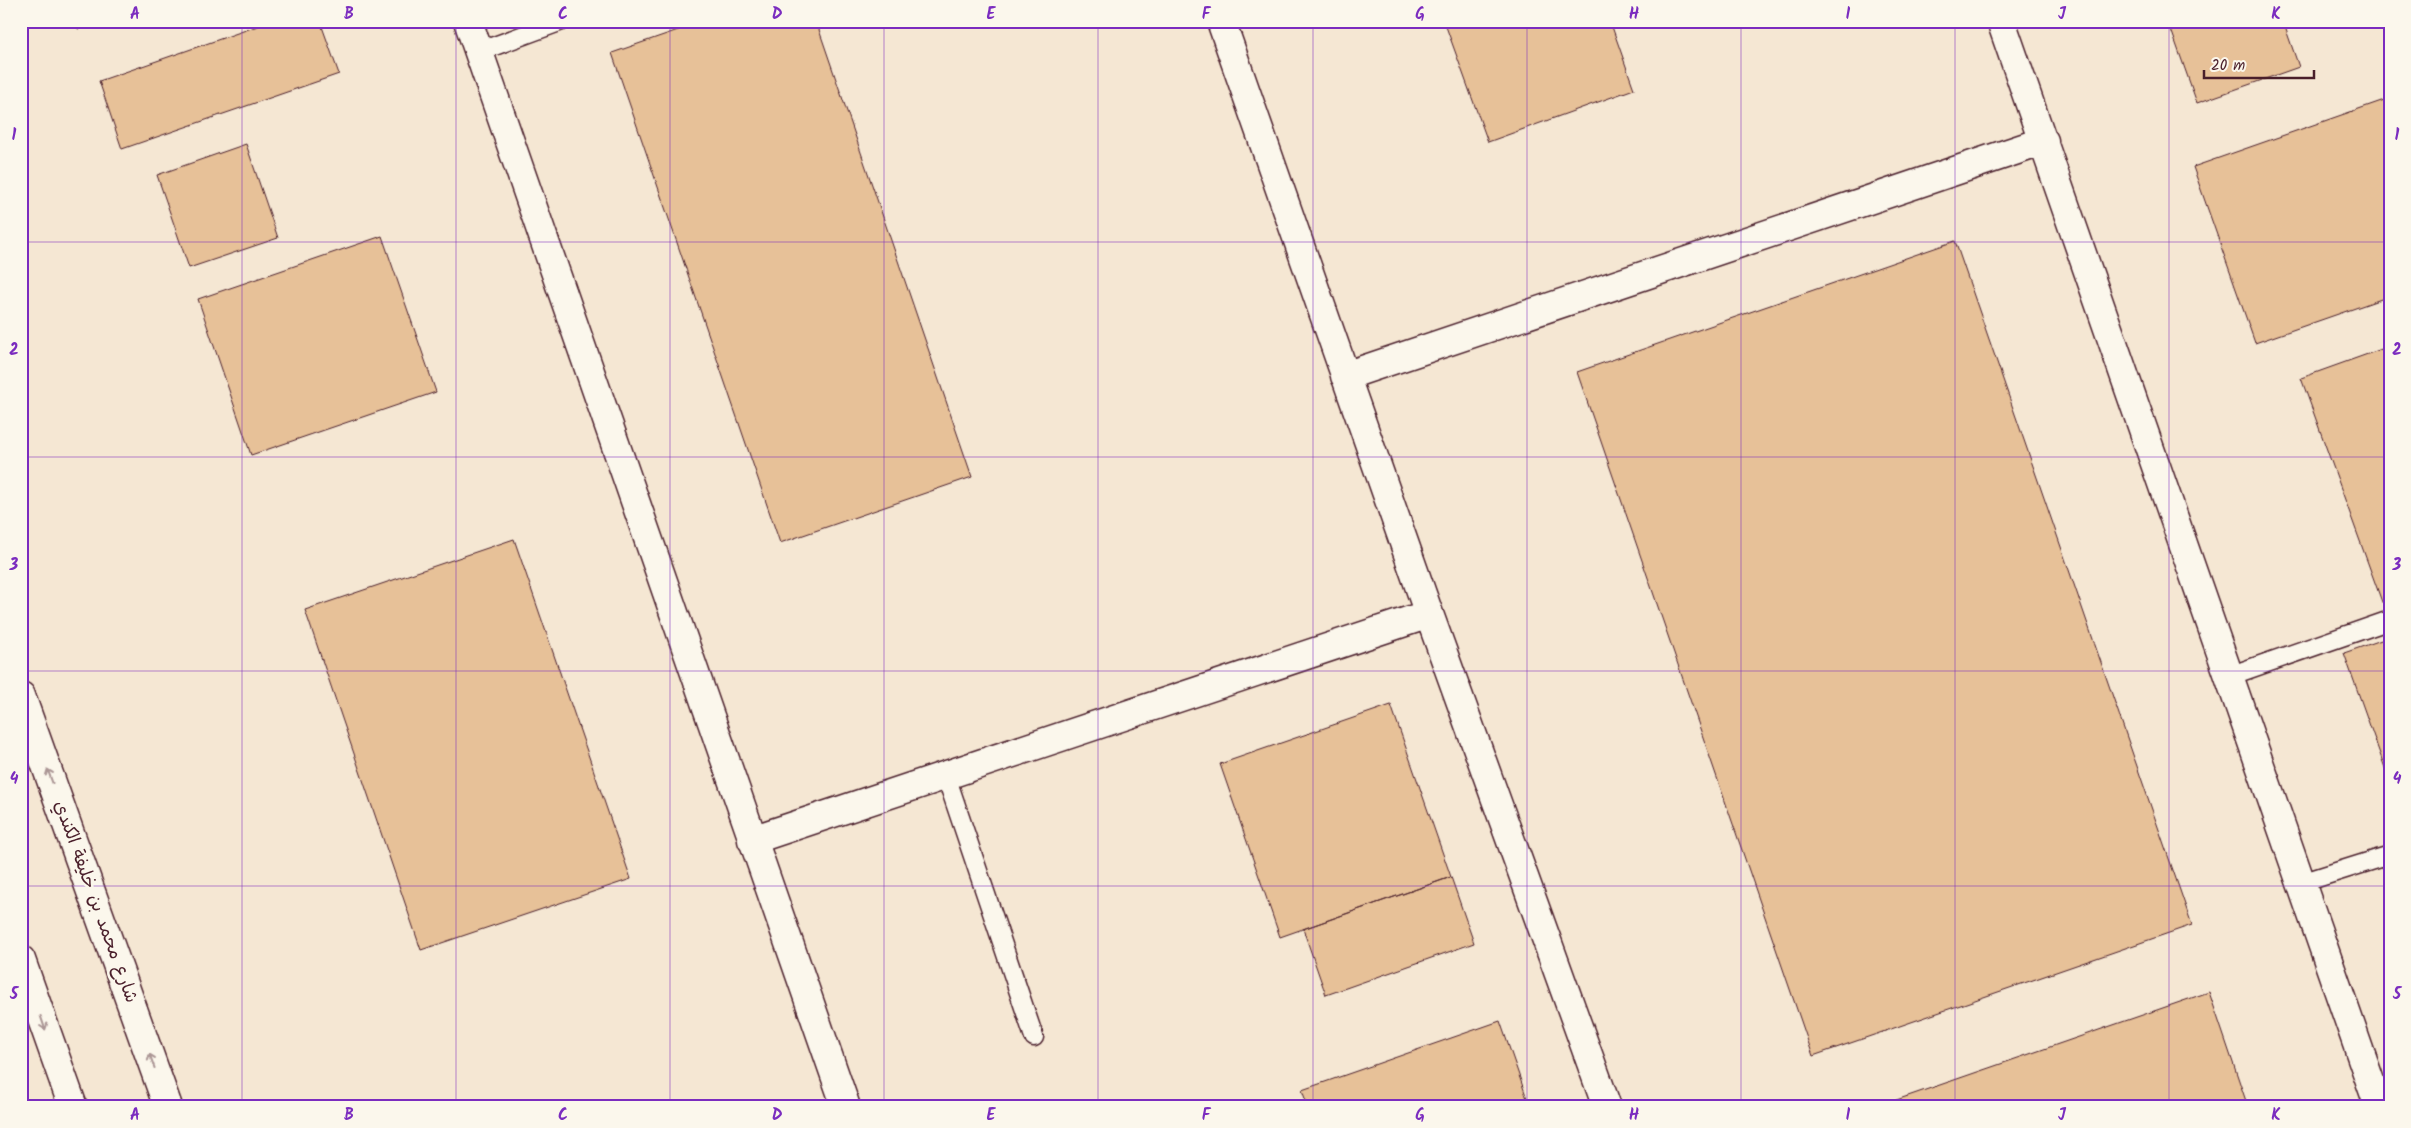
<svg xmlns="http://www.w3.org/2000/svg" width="2411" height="1128" font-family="Kalam,'Playpen Sans Arabic',sans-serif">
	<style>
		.built { fill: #f5e7d3 }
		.building { fill: #e7c198; stroke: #4a1f2b }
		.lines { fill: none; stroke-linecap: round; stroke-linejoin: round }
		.service-casing { stroke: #4a1f2b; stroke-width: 21 }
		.minor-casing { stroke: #4a1f2b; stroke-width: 31 }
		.service { stroke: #fbf7ec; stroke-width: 18 }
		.minor { stroke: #fbf7ec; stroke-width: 28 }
		.oneway { stroke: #ab9695 }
		.grid { fill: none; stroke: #7b2cbf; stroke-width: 1; stroke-opacity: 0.55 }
		.labels { text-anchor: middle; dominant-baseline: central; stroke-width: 5; stroke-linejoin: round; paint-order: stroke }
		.street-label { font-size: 18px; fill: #4a1f2b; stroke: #fbf7ec }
		.neatline { fill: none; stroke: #7b2cbf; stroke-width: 2 }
		.grid-label { font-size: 16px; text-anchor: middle; font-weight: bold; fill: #7b2cbf }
	</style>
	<rect width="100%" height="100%" fill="#fbf7ec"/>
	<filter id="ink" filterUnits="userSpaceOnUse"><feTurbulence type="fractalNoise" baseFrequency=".02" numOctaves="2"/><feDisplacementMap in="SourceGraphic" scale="10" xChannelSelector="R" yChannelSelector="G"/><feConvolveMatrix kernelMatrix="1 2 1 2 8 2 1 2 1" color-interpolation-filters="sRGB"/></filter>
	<g filter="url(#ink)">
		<path class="built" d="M21 21H2390V1107H21Z"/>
		<path class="building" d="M76 21H102L78 29Z
			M272 21H320L339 74 122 149 99 81Z
			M704 21H816L972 477 780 543 612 53Z
			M1444 21H1610L1634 89 1488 142Z
			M2168 21H2283L2299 67 2197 103Z
			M2390 98V296L2255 343 2193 167Z
			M246 144 278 238 189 268 157 175Z
			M382 236 436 392 251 455 198 299Z
			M1955 241 2192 925 1813 1056 1577 372Z
			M2390 346V600L2382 602 2301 378Z
			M514 539 631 879 421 950 305 610Z
			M2390 637V782L2344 653Z
			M1391 705 1451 877 1280 937 1220 764Z
			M1451 877 1474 943 1326 995 1303 929Z
			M2209 992 2248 1107H1879V1106Z
			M1500 1021 1530 1107H1308L1302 1090Z"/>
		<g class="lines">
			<defs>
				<path id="service" d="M478 52 562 21
					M2229 676 2390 620
					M946 776 1034 1037
					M2301 883 2390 855"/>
				<path id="minor" d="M468 21 846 1107
					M1221 21 1429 614 1607 1107
					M2001 21 2379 1107
					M1345 376 2044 141
					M21 696 168 1107
					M752 840 1429 614
					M21 960 73 1107"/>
			</defs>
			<use href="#service" class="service-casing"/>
			<use href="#minor" class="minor-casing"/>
			<use href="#service" class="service"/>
			<use href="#minor" class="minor"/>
		</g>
		<defs><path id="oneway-shaft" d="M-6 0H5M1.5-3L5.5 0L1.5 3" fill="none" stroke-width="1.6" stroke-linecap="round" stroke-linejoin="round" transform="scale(1.25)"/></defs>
		<g class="oneway">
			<use href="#oneway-shaft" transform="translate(50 776) rotate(-110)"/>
			<use href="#oneway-shaft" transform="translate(43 1023) rotate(71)"/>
			<use href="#oneway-shaft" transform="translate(152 1061) rotate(-110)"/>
		</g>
	</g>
	<path class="grid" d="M242 21V1107M456 21V1107M670 21V1107M884 21V1107M1098 21V1107M1313 21V1107M1527 21V1107M1741 21V1107M1955 21V1107M2169 21V1107M21 242H2390M21 457H2390M21 671H2390M21 886H2390"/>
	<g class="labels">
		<g class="street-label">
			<text transform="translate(95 902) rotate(70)">شارع محمد بن خليفة الكندي</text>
		</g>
	</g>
	<rect width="2411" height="1128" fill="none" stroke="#fbf7ec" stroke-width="55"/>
	<path d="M2204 70v8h110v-8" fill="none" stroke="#4a1f2b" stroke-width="2.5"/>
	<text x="2211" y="70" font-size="15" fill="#4a1f2b" stroke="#fbf7ec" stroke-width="4" paint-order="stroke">20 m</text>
	<rect x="28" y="28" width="2356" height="1072" class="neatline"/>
	<g class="grid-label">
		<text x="135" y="19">A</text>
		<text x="349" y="19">B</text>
		<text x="563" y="19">C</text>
		<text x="777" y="19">D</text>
		<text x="991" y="19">E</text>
		<text x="1206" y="19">F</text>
		<text x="1420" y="19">G</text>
		<text x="1634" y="19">H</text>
		<text x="1848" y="19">I</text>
		<text x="2062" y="19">J</text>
		<text x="2276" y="19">K</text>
		<text x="14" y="140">1</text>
		<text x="2397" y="140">1</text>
		<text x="14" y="355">2</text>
		<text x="2397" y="355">2</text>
		<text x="14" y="570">3</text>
		<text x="2397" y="570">3</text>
		<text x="14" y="784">4</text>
		<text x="2397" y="784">4</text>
		<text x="14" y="999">5</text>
		<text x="2397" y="999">5</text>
		<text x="135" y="1120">A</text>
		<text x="349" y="1120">B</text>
		<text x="563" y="1120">C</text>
		<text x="777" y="1120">D</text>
		<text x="991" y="1120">E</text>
		<text x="1206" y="1120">F</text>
		<text x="1420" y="1120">G</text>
		<text x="1634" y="1120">H</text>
		<text x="1848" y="1120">I</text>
		<text x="2062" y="1120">J</text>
		<text x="2276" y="1120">K</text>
	</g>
</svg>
